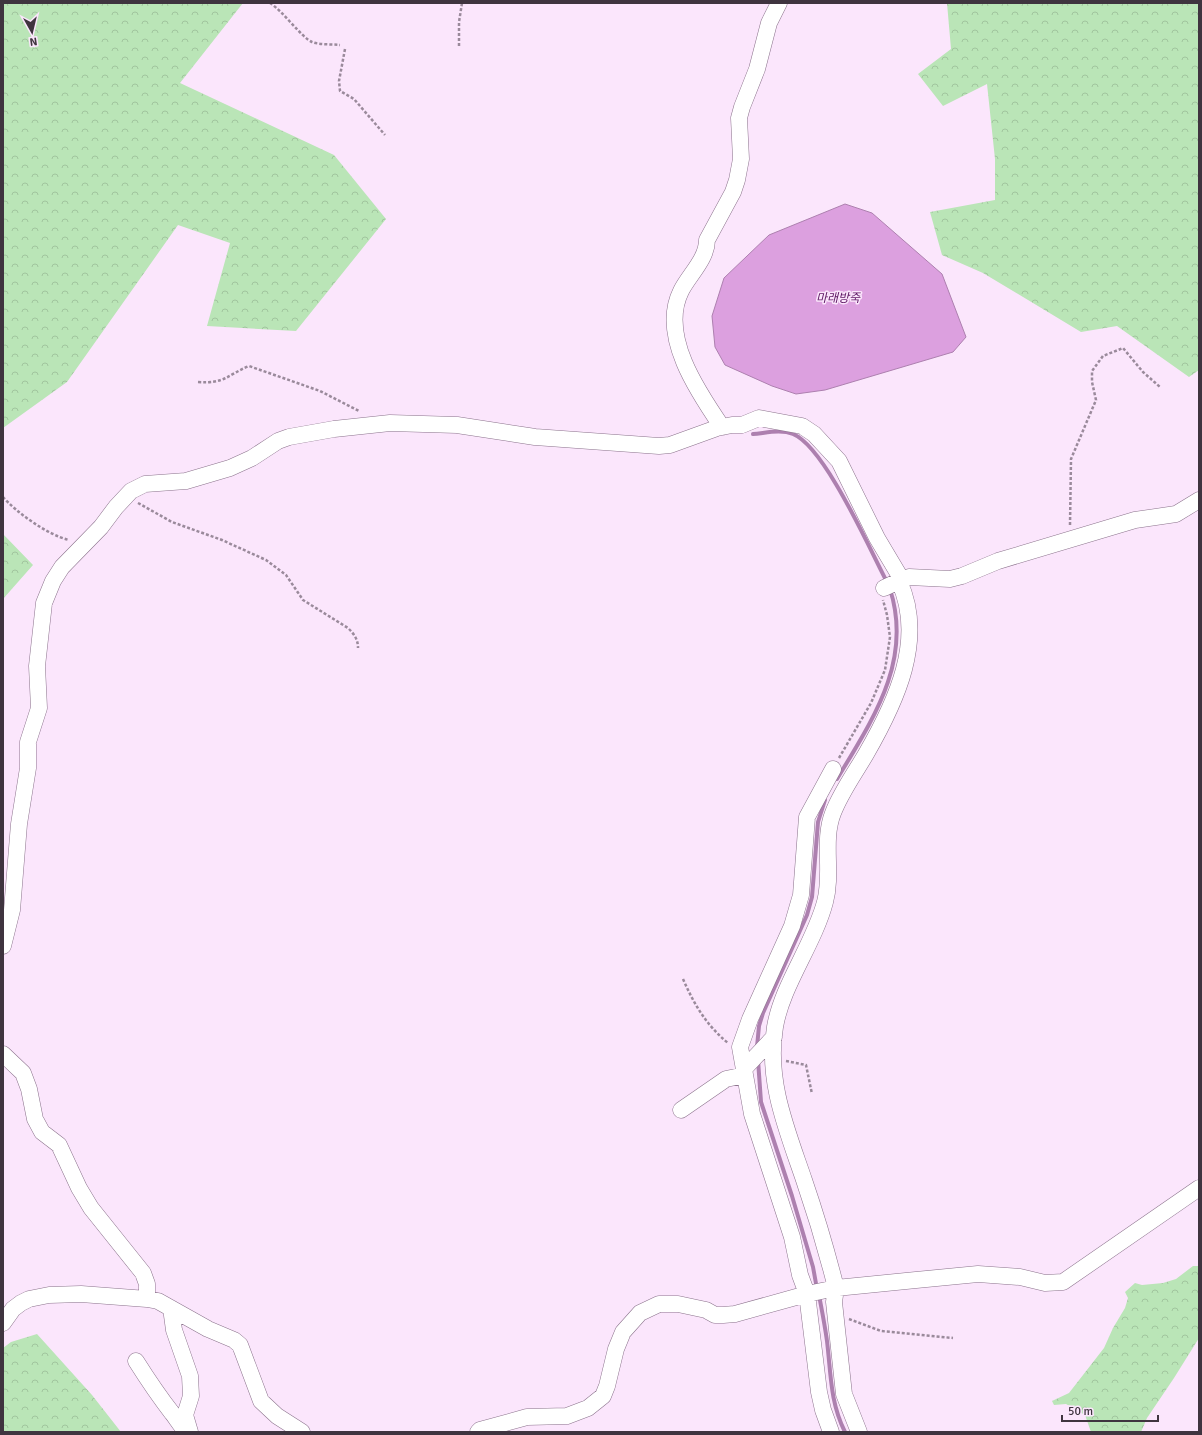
<svg xmlns="http://www.w3.org/2000/svg" width="1202" height="1435" font-family="Signika,'Noto Sans KR',sans-serif">
	<style>
		.forest { fill: url(#forest-crowns) }
		.water { fill: #dca0df; stroke: #ad80af }
		.lines { fill: none; stroke-linecap: round; stroke-linejoin: round }
		.stream { stroke: #ad80af; stroke-width: 4 }
		.minor-casing { stroke: #8b738c; stroke-width: 17 }
		.path { stroke: #9a8a9b; stroke-width: 2.5; stroke-dasharray: 3 2; stroke-linecap: butt }
		.minor { stroke: #fff; stroke-width: 16 }
		.labels { text-anchor: middle; dominant-baseline: central; stroke-width: 3; stroke-linejoin: round; paint-order: stroke }
		.water-label { font-size: 12px; font-style: italic; fill: #5d1663; stroke: #fbe6fc }
	</style>
	<defs>
		<pattern id="forest-crowns" width="20" height="18" patternUnits="userSpaceOnUse"><rect width="20" height="18" fill="#bae5b7"/><path d="M2 6a3 3 0 1 1 6 0M12 15a3 3 0 1 1 6 0" fill="none" stroke="#a1c59e"/></pattern>
	</defs>
	<rect width="100%" height="100%" fill="#fbe6fc"/>
	<path class="forest" d="M3 3H243L180 83 334 155 386 219 296 331 207 326 230 243 178 225 67 382 3 428Z
		M947 3H1199V370L1189 377 1117 326 1081 332 983 273 942 255 930 212 995 200V159L987 84 943 106 918 74 951 49Z
		M3 534 33 565 3 599Z
		M1193 1266H1199V1338L1174 1378 1147 1418 1141 1432H1091L1085 1415 1066 1404 1054 1405 1052 1401 1069 1393 1104 1348 1113 1328 1125 1308 1128 1298 1125 1292 1135 1283 1142 1285 1163 1283 1176 1279Z
		M37 1334 92 1395 121 1432H3V1348L11 1342Z"/>
	<path class="water" d="M845 204 872 213 942 274 966 337 953 352 825 390 796 394 772 386 725 365 715 347 712 316 724 278 769 235Z"/>
	<g class="lines">
		<path class="stream" d="M753 434C766 433 781 429 793 434 825 447 870 550 887 582
			M837 779C873 719 913 661 890 589
			M757 1047 759 1026 763 1013 807 915 812 897 818 822 825 800
			M758 1060 761 1102 792 1196 813 1267 817 1289
			M819 1295C822 1311 825 1326 827 1341 831 1374 830 1402 845 1432"/>
		<defs>
			<path id="minor" d="M722 427C698 392 659 335 681 291 689 275 707 259 707 240L733 192 737 180 741 159 739 118 742 107 757 69 769 23 779 3
				M902 580 909 577 950 579 962 576 998 561 1135 520 1176 514 1199 500
				M884 588 899 581
				M3 946 12 910 19 824 28 768V742L39 708 37 666 44 603 53 581 62 567 101 527 116 507 131 491 145 484 186 481 230 468 252 458 278 441 289 437 334 429 390 423 457 425 535 437 659 446 670 445 717 428 732 425H742L759 418 802 426 814 434 839 461 877 538 902 580 899 581C926 639 896 702 866 754 855 773 841 792 833 813 822 841 833 873 825 902 814 944 782 985 775 1027 766 1081 787 1130 804 1180 816 1215 827 1252 836 1288L834 1302 844 1394 859 1432
				M3 1054 23 1073 29 1089 35 1119 42 1132 59 1145 79 1188 91 1208 143 1273 147 1284V1299
				M744 1069 774 1037
				M681 1110 726 1079 745 1075
				M171 1308 174 1330 190 1376 191 1396 185 1415 190 1432
				M3 1323 13 1309 21 1303 29 1299 49 1295 81 1294 147 1299 158 1301 208 1329 234 1340 240 1345 261 1401 277 1416 302 1432
				M136 1361C148 1380 158 1395 172 1413 177 1419 180 1426 187 1432
				M478 1432 480 1430 527 1417 567 1416 588 1408 603 1396 607 1386 616 1349 623 1332 640 1313 659 1304H678L706 1310 715 1315H723L735 1314 807 1294 836 1288 916 1280 978 1274 1020 1277 1045 1283 1063 1282 1199 1188
				M831 1432 823 1410 819 1392 807 1294 800 1275 792 1237 752 1114 740 1047 750 1019 792 926 801 895 807 817 833 769"/>
		</defs>
		<use href="#minor" class="minor-casing"/>
		<path class="path" d="M270 3C283 11 302 38 312 42 320 45 331 44 340 45
			M459 46V22L462 3
			M345 49 339 81 340 91 354 99 385 135
			M198 382C225 384 227 375 249 366L320 391 359 411
			M3 497C17 513 48 535 69 540
			M138 503 172 522 222 540 266 560 286 575 303 600 348 628C354 634 358 639 358 648
			M1070 525 1071 459 1096 400 1092 382V371L1103 356 1123 348 1143 372 1160 387
			M839 758 871 703 885 670 890 637 887 615 883 600
			M683 979C694 1004 706 1025 728 1043
			M786 1061 806 1065 812 1094
			M849 1319 881 1331 953 1338"/>
		<use href="#minor" class="minor"/>
	</g>
	<g class="labels">
		<g class="water-label">
			<text x="838" y="298">마래방죽</text>
		</g>
	</g>
	<rect width="1202" height="1435" fill="none" stroke="#3f343f" stroke-width="8"/>
	<g transform="translate(32 32) rotate(172)" stroke="#fbe6fc" stroke-width="3" paint-order="stroke">
	<path d="M0-3L7 15L0 10L-7 15Z" fill="#3f343f"/>
	<text y="-6" font-size="11" font-weight="bold" text-anchor="middle" fill="#3f343f">N</text>
	</g>
	<path d="M1062 1415v6h96v-6" fill="none" stroke="#3f343f" stroke-width="2"/>
	<text x="1068" y="1415" font-size="12" fill="#3f343f" stroke="#fbe6fc" stroke-width="3" paint-order="stroke">50 m</text>
</svg>
